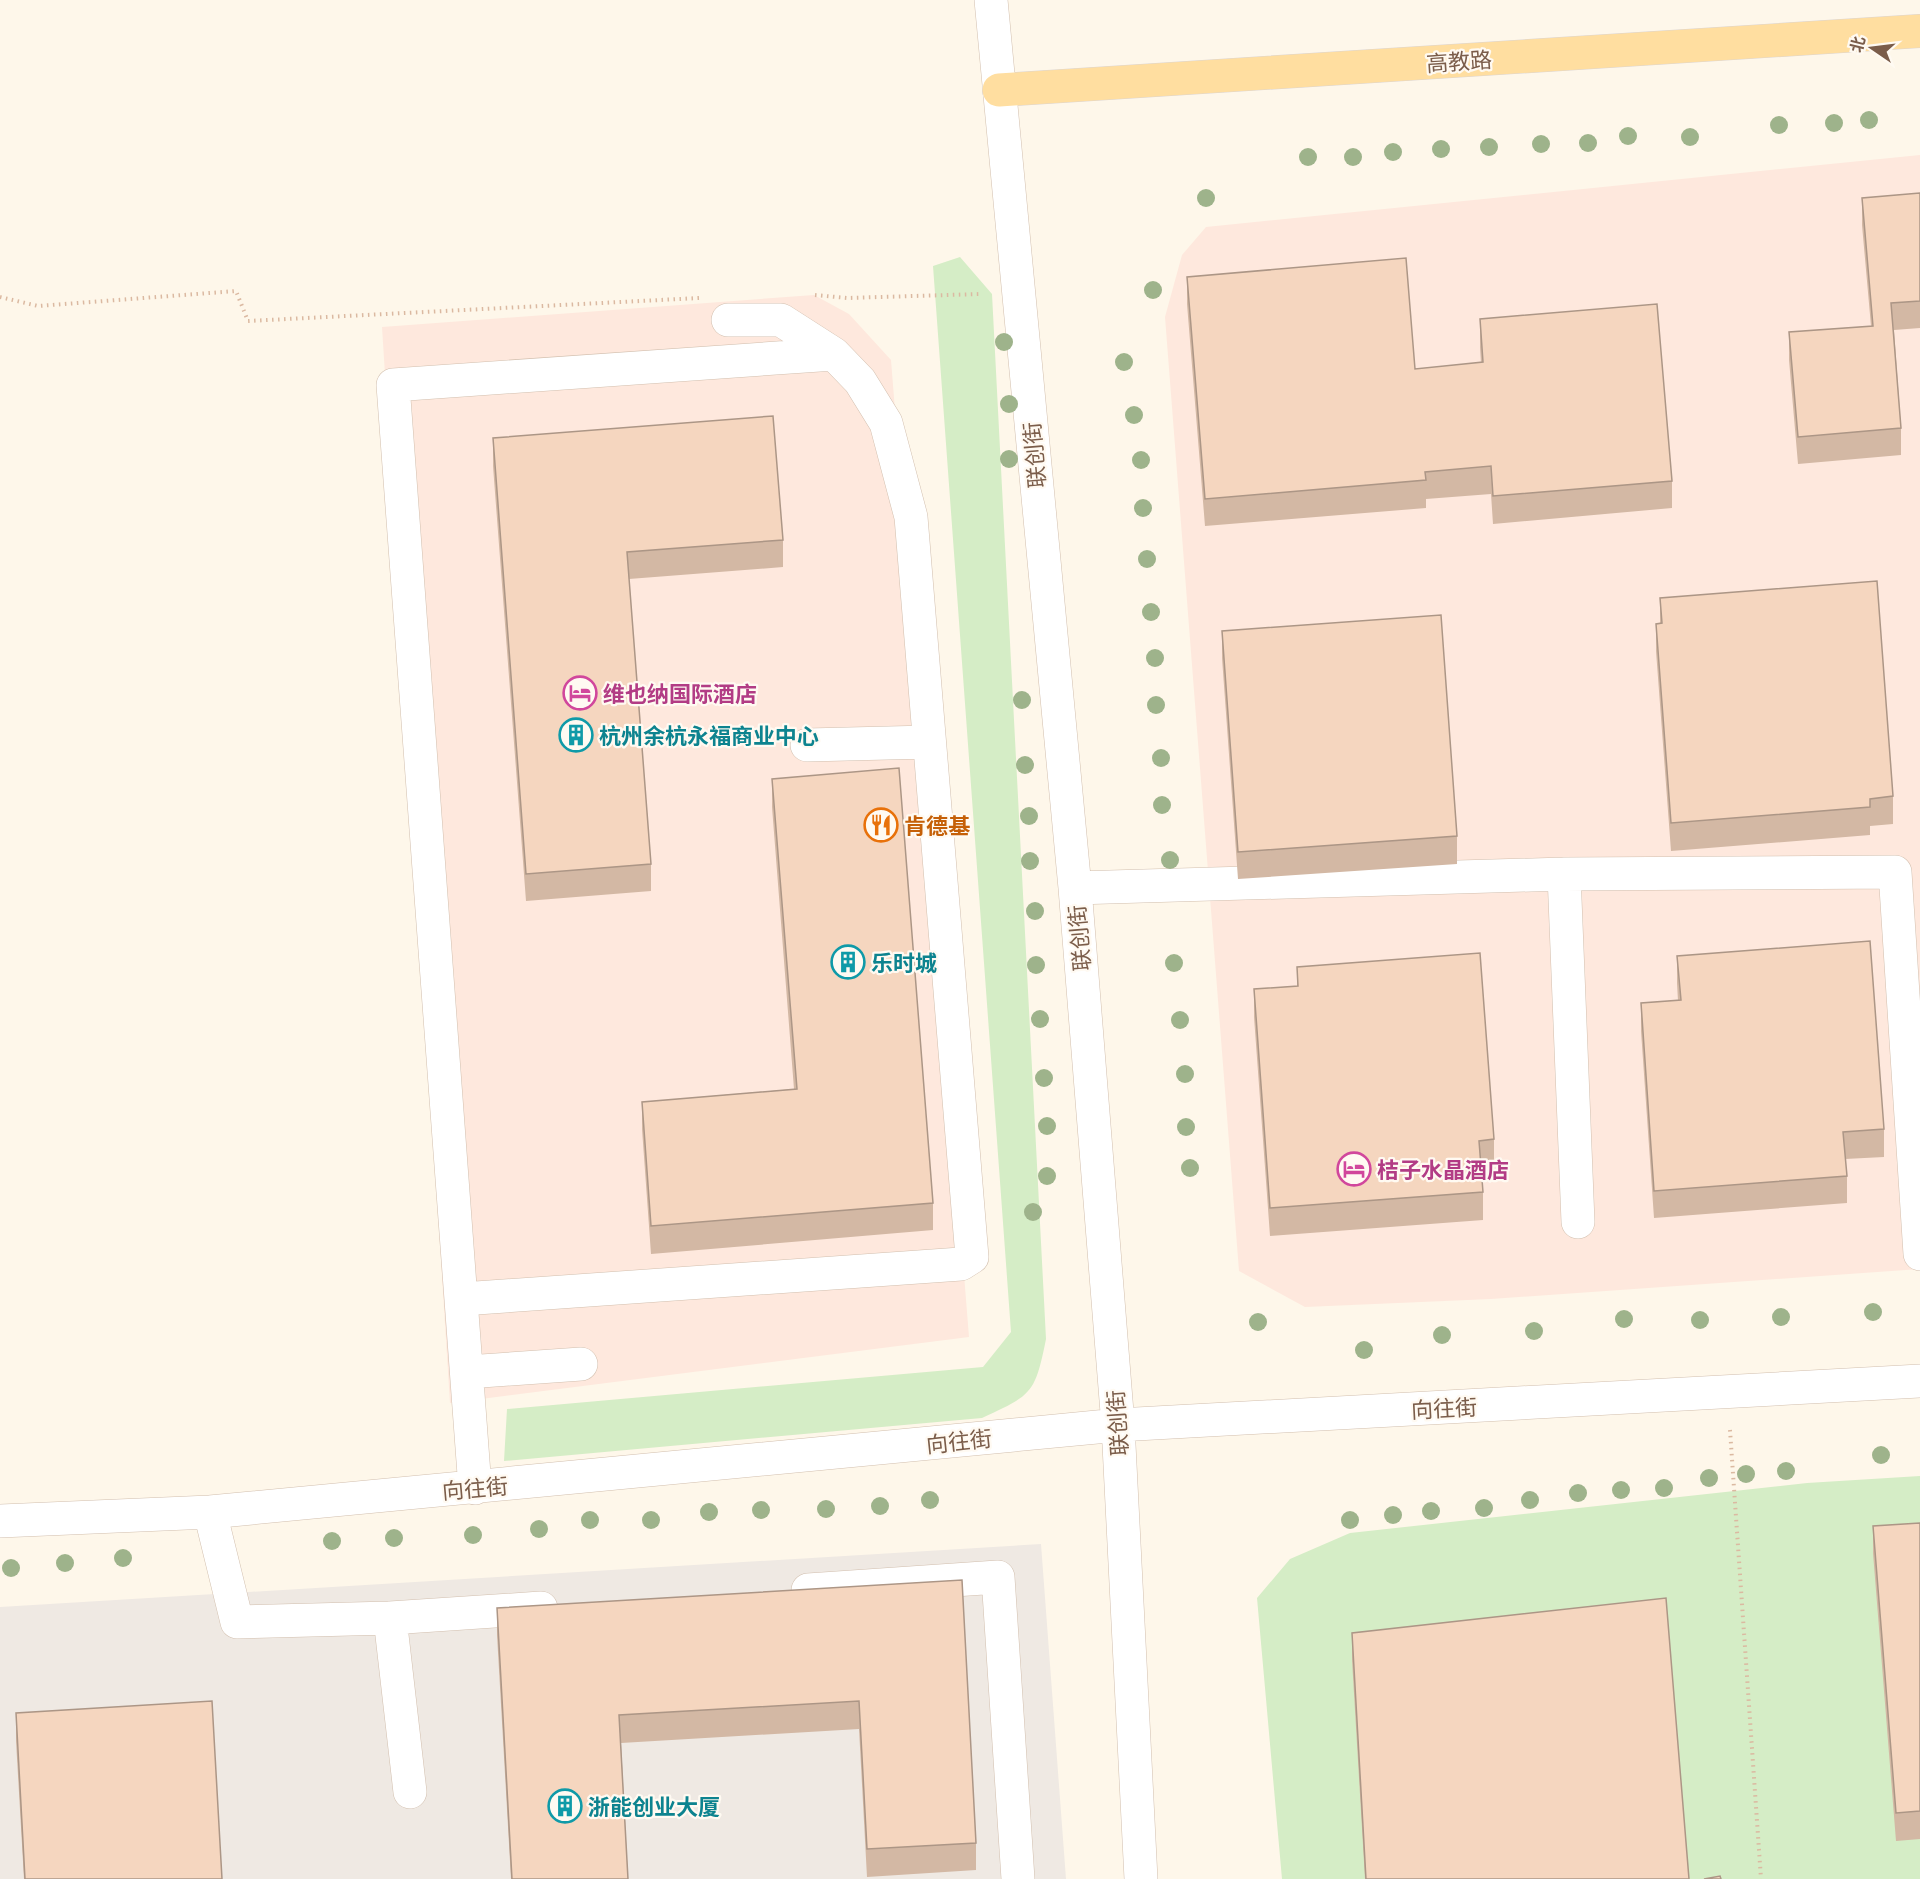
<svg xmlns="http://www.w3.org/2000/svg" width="1920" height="1879" font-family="Commissioner,'Noto Sans SC',sans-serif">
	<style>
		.commercial { fill: #fee8dd }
		.industrial { fill: #efe9e3 }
		.green { fill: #d5edc6 }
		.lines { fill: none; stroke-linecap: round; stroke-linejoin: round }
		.minor-casing { stroke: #d2bfae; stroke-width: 34 }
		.major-casing { stroke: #ddd5d0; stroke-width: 34 }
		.path { stroke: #dbb9a1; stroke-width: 4; stroke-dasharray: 1.5 4.5; stroke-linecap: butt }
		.minor { stroke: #fff; stroke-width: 33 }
		.major { stroke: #ffdea0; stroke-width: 33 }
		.tree { fill: #9eb38b }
		.wall { fill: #d3b8a4 }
		.building { fill: #f5d6bf; stroke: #ac9686; stroke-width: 1.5 }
		.labels { text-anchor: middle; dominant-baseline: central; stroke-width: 4.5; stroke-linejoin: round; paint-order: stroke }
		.street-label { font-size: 22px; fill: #7b5d4a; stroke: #fffaf2 }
		.hotel-label { font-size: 22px; font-weight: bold; fill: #b23c85; stroke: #fffaf2; text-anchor: start }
		.culture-label { font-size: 22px; font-weight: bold; fill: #0d838f; stroke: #fffaf2; text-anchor: start }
		.food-label { font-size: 22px; font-weight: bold; fill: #c56008; stroke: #fffaf2; text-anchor: start }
	</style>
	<rect width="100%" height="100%" fill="#fef7ea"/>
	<path class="commercial" d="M1920 155V1269L1491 1299 1305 1307 1239 1271 1165 317 1182 255 1206 227Z
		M814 295 849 314 891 360 969 1337 450 1403 382 327Z"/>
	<path class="industrial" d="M1041 1544 1066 1879H0V1607Z"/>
	<path class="green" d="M960 257 992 294 1046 1339C1035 1394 1032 1395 982 1418L504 1461 507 1409 983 1367 1011 1332 933 266Z
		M1920 1476V1879H1282L1257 1598 1290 1559 1350 1533 1807 1483Z"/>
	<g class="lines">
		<defs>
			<path id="minor" d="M991 0 1075 888 1118 1425 1141 1879
				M728 320H781L834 354
				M807 745 929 742
				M1564 874 1578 1222
				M1075 888 1564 874 1895 872 1920 1254
				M462 1299 961 1264 972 1257 911 517 886 423 860 381 834 354 393 385 475 1488
				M467 1372 581 1364
				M210 1512 237 1622 390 1618 541 1608
				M0 1521 210 1512 1118 1425 1920 1381
				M808 1590 998 1577 1018 1879
				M390 1618 410 1792"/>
			<path id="major" d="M999 90 1920 31"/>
		</defs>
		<use href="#minor" class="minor-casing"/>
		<use href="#major" class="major-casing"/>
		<path class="path" d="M815 295 847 298 981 294
			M0 297 38 306 236 291 248 321 699 298
			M1730 1430 1761 1879"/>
		<use href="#minor" class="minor"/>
		<use href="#major" class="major"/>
	</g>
	<g class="tree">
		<circle cx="1869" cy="120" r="9"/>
		<circle cx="1834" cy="123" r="9"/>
		<circle cx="1779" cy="125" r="9"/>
		<circle cx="1628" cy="136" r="9"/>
		<circle cx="1690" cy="137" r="9"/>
		<circle cx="1588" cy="143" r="9"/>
		<circle cx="1541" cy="144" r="9"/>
		<circle cx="1489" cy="147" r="9"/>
		<circle cx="1441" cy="149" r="9"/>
		<circle cx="1393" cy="152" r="9"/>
		<circle cx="1308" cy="157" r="9"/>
		<circle cx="1353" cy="157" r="9"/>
		<circle cx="1206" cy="198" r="9"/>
		<circle cx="1153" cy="290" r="9"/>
		<circle cx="1004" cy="342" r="9"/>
		<circle cx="1124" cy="362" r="9"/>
		<circle cx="1009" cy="404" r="9"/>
		<circle cx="1134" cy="415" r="9"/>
		<circle cx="1009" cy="459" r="9"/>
		<circle cx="1141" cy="460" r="9"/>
		<circle cx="1143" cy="508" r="9"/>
		<circle cx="1147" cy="559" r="9"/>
		<circle cx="1151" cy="612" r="9"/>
		<circle cx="1155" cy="658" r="9"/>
		<circle cx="1022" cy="700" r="9"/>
		<circle cx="1156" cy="705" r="9"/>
		<circle cx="1161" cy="758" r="9"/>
		<circle cx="1025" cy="765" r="9"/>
		<circle cx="1162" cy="805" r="9"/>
		<circle cx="1029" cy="816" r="9"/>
		<circle cx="1170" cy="860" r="9"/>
		<circle cx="1030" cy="861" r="9"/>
		<circle cx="1035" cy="911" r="9"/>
		<circle cx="1174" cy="963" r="9"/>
		<circle cx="1036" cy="965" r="9"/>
		<circle cx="1040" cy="1019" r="9"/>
		<circle cx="1180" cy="1020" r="9"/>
		<circle cx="1185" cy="1074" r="9"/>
		<circle cx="1044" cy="1078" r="9"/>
		<circle cx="1047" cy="1126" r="9"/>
		<circle cx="1186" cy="1127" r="9"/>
		<circle cx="1190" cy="1168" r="9"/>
		<circle cx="1047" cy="1176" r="9"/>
		<circle cx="1033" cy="1212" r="9"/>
		<circle cx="1873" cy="1312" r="9"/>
		<circle cx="1781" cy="1317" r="9"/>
		<circle cx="1624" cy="1319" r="9"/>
		<circle cx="1700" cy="1320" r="9"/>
		<circle cx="1258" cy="1322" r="9"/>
		<circle cx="1534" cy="1331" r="9"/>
		<circle cx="1442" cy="1335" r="9"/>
		<circle cx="1364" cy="1350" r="9"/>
		<circle cx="1881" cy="1455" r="9"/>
		<circle cx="1786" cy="1471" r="9"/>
		<circle cx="1746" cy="1474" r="9"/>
		<circle cx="1709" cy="1478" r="9"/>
		<circle cx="1664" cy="1488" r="9"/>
		<circle cx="1621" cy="1490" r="9"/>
		<circle cx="1578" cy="1493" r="9"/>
		<circle cx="930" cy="1500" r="9"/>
		<circle cx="1530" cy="1500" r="9"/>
		<circle cx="880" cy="1506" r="9"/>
		<circle cx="1484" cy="1508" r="9"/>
		<circle cx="826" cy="1509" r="9"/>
		<circle cx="761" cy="1510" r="9"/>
		<circle cx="1431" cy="1511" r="9"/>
		<circle cx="709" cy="1512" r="9"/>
		<circle cx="1393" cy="1515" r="9"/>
		<circle cx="590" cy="1520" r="9"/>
		<circle cx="651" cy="1520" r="9"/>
		<circle cx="1350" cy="1520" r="9"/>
		<circle cx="539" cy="1529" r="9"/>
		<circle cx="473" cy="1535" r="9"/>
		<circle cx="394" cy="1538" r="9"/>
		<circle cx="332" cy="1541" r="9"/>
		<circle cx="123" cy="1558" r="9"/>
		<circle cx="65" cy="1563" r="9"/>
		<circle cx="11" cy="1568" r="9"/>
	</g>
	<path class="wall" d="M1920 193V328L1894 330 1901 428V455L1798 464 1789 360V332L1871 326 1862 225V198Z
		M1187 277 1415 369 1481 363 1480 347V319L1672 481V508L1493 524 1491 494 1426 499V508L1205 526 1187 304Z
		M493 438 783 540V567L629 579 651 864V891L526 901 493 466Z
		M1660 598 1893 796V824L1870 826V835L1671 851 1656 651V624L1660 623Z
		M1222 631 1457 836V864L1238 879 1222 658Z
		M772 779 933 1203V1230L651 1254 642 1129V1102L794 1089 772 807Z
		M1677 956 1884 1129V1157L1845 1159 1847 1176V1203L1654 1218 1641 1031V1003L1678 1001 1677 983Z
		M1297 967 1494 1139V1167L1481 1168 1483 1192V1220L1270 1236 1254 1017V989L1297 986Z
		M1920 1523V1839L1896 1841 1873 1553V1526Z
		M962 1580 976 1843V1870L867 1877 859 1729 621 1743 628 1879H511L497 1635V1608Z
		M1352 1633 1689 1879H1365L1352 1660Z
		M16 1713 222 1879H24L16 1741Z"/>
	<path class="building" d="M1920 193V301L1891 303 1901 428 1798 437 1789 332 1873 326 1862 198Z
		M1406 258 1415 369 1483 362 1480 319 1657 304 1672 481 1493 496 1491 466 1425 472 1426 480 1205 499 1187 277Z
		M773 416 783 540 627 552 651 864 526 874 493 438Z
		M1877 581 1893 796 1870 799V807L1671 823 1656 624 1662 623 1660 598Z
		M1441 615 1457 836 1238 852 1222 631Z
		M899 768 933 1203 651 1226 642 1102 797 1089 772 779Z
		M1870 941 1884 1129 1843 1132 1847 1176 1654 1191 1641 1003 1681 1000 1677 956Z
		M1480 953 1494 1139 1479 1141 1483 1192 1270 1208 1254 989 1298 986 1297 967Z
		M1920 1523V1811L1896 1813 1873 1526Z
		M962 1580 976 1843 867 1849 859 1701 619 1715 628 1879H512L497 1608Z
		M1666 1598 1689 1879H1366L1352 1633Z
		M212 1701 222 1879H25L16 1713Z
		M1720 1876 1721 1879H1704Z"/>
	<defs>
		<symbol id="hotel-ring" viewBox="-11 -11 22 22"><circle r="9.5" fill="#fffaf2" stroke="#d1479c" stroke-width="1.5"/><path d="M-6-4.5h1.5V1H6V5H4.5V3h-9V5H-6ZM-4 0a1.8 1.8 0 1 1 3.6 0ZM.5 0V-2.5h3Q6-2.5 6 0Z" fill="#d1479c"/></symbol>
		<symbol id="building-ring" viewBox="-11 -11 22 22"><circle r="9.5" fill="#fffaf2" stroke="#0f9aa8" stroke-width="1.5"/><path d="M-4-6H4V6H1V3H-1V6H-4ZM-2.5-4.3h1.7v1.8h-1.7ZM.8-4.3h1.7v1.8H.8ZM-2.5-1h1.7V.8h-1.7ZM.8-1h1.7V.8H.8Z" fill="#0f9aa8"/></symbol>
		<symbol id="restaurant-ring" viewBox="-11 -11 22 22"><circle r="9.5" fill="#fffaf2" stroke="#e8710a" stroke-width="1.5"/><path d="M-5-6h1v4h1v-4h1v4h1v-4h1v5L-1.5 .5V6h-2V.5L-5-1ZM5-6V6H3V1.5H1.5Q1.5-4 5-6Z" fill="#e8710a"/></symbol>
	</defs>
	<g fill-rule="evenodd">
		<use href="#hotel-ring" x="561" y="674" width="38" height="38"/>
		<use href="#building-ring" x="557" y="716" width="38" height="38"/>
		<use href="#restaurant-ring" x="862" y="806" width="38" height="38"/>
		<use href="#building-ring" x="829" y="943" width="38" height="38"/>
		<use href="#hotel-ring" x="1335" y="1150" width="38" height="38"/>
		<use href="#building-ring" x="546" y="1787" width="38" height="38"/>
	</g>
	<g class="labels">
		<g class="street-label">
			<text transform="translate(1459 61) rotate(-4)">高教路</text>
			<text transform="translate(1034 455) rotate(-95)">联创街</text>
			<text transform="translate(1079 938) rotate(-95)">联创街</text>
			<text transform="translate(1444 1408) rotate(-3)">向往街</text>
			<text transform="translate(1117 1423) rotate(-94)">联创街</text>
			<text transform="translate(959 1441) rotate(-6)">向往街</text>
			<text transform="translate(475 1488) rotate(-5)">向往街</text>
		</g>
		<g class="hotel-label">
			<text x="603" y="693">维也纳国际酒店</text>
			<text x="1377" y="1169">桔子水晶酒店</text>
		</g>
		<g class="culture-label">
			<text x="599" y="735">杭州余杭永福商业中心</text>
			<text x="871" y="962">乐时城</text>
			<text x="588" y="1806">浙能创业大厦</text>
		</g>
		<g class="food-label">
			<text x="904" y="825">肯德基</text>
		</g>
	</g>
	<g transform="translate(1872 48) rotate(284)" stroke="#fffaf2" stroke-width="4.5" paint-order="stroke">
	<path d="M0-4.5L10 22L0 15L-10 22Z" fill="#7b5d4a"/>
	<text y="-9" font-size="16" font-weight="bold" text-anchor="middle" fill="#7b5d4a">北</text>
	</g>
</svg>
